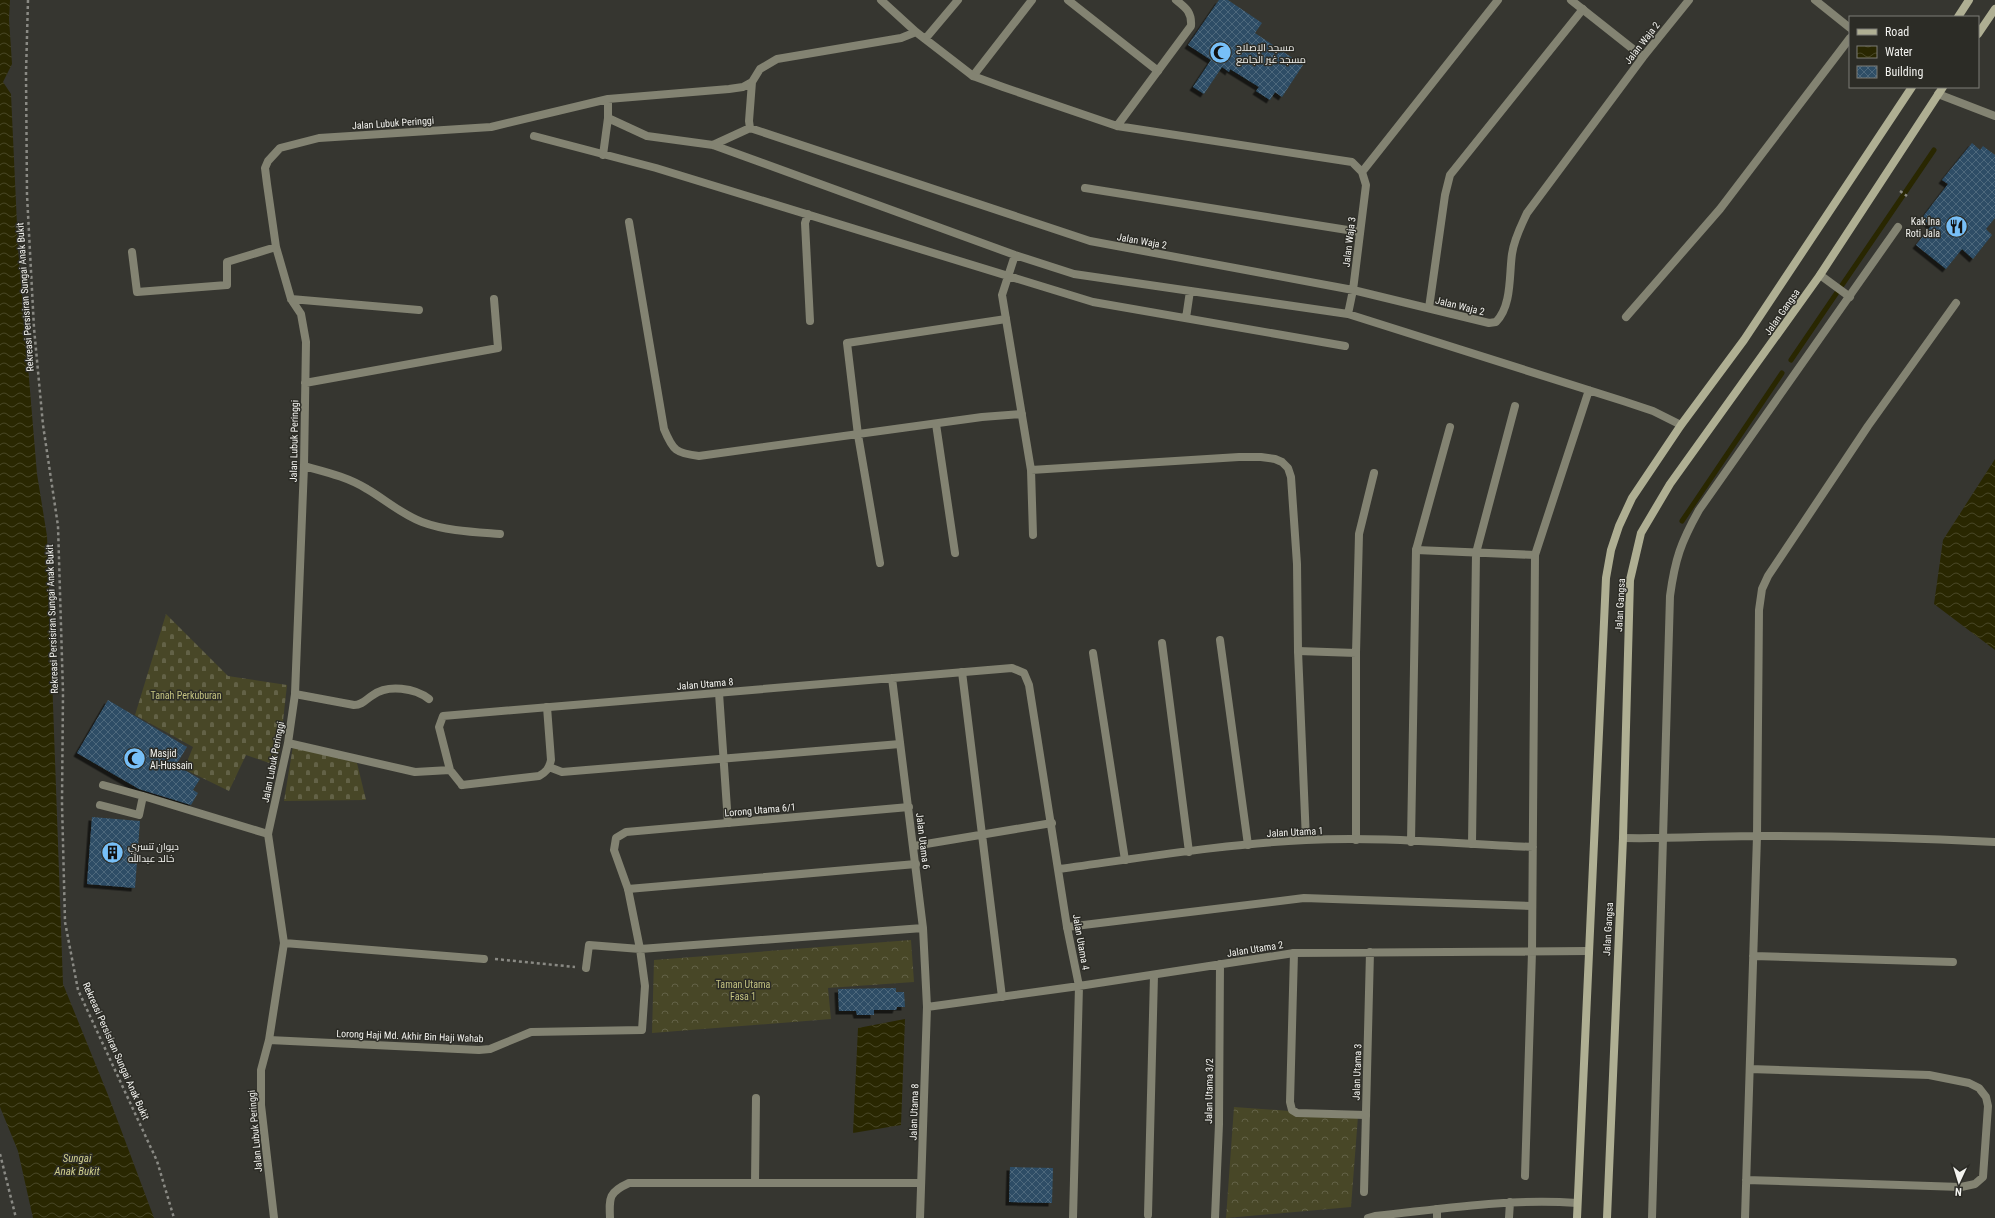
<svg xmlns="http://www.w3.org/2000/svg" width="1995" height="1218" font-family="'Roboto Condensed',Cairo,sans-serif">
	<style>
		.forest { fill: url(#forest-crowns) }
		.cemetery { fill: url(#cemetery-stones) }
		.water { fill: url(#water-waves) }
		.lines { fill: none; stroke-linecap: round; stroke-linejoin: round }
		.stream { stroke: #292701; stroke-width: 5 }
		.building { fill: url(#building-cross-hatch); filter: url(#shadow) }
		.path { stroke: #8a8a84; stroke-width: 2.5; stroke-dasharray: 3 3; stroke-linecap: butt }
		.lane { stroke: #838372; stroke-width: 8 }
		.street { stroke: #838372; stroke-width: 8 }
		.secondary { stroke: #afaf93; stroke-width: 8 }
		.labels { text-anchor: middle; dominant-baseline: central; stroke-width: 3; stroke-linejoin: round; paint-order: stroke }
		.street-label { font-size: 10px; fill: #f3f3ef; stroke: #2c2c26 }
		.poi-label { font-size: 10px; fill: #f3f3ef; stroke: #2c2c26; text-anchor: start }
		.park-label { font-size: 10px; fill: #c4c381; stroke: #2c2c26 }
		.water-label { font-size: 11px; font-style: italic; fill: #cfce8c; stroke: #2c2c26 }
	</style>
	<defs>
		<pattern id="forest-crowns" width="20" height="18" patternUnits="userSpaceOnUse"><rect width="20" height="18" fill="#484727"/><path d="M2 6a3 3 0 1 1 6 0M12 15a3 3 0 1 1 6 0" fill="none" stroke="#636247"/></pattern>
		<pattern id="cemetery-stones" width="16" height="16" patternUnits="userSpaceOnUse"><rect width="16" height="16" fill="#484727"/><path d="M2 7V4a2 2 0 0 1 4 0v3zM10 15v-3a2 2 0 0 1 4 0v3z" fill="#636247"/></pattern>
		<pattern id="water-waves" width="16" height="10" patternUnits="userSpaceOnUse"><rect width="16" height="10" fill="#292701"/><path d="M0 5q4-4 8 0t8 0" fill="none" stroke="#484726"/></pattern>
		<pattern id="building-cross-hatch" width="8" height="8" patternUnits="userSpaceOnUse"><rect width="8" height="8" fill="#2e4e66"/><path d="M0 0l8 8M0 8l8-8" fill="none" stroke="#4d687c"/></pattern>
		<filter id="shadow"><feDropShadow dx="-3.5" dy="3.5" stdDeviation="0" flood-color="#0009"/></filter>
	</defs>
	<rect width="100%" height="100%" fill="#363630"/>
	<path class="forest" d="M911 940 914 982 828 988 831 1019 652 1033 654 960Z
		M1234 1107 1358 1116 1351 1207 1226 1218Z"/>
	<path class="cemetery" d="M166 614 228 676 287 685 278 766 246 755 229 791 184 769 193 747 135 715Z
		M293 746 357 763 366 800 284 801Z"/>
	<path class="water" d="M0 0H10L9 19 12 64 3 82 11 94 18 247 37 474 47 536 63 984 108 1095 154 1218H33L18 1151 0 1107Z
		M1995 459V650L1934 604 1943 540Z
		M905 1019 901 1125 853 1133 858 1028Z"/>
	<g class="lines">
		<path class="stream" d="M1791 360 1934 150
			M1682 521 1782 373"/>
	</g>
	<path class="building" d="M1219 0H1228L1262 23 1255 33 1303 65 1282 97 1275 92 1270 100 1256 91 1259 87 1230 69 1229 72 1222 67 1204 94 1193 87 1211 60 1188 45Z
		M1972 143 1980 150 1983 146 1995 155V218L1986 229 1992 235 1973 259 1962 249 1946 269 1916 245 1931 226 1922 218 1948 184 1942 180Z
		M108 700 187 747 176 765 200 779 193 790 198 793 191 805 139 789 77 753Z
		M92 817 140 821 135 888 87 884Z
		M896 988V992H904L905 1007H897L896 1010H874V1015H857L856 1011H839L838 989Z
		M1010 1167 1053 1168 1052 1203 1009 1202Z"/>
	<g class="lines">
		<path class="path" d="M28 0 26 73 27 195 34 328 43 425 58 526 63 692 62 803 65 922 78 990 157 1161 174 1218
			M1900 191 1907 196
			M495 959 575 967
			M0 1154 16 1218"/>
		<path class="lane" d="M1068 0 1158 71
			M973 76 1032 0
			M1938 94 1995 116
			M1085 188 1360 232
			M1820 275 1850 297
			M1429 308 1445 195 1450 175 1583 9
			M936 424 955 553
			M858 435 847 343 1006 319
			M1416 550 1535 555
			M1220 640 1248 845
			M1298 651 1356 653
			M1093 653 1125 860
			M962 672 1002 997
			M719 693 728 823
			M295 694 354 705C363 705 366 699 373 695 388 684 415 688 429 699
			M549 767 562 772 900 744
			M103 785 143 796
			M462 785 539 776C546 772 549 769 551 760L547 707
			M100 805 139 815 143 796 268 834
			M1356 840V653L1359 534 1374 473
			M1472 844 1476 553 1515 406
			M914 846 1052 823
			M628 889 916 864
			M1067 927 1304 898 1532 906
			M1294 953 1290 1102 1292 1110 1297 1113 1366 1115
			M1148 1215 1154 975
			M1437 1218V1209"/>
		<path class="street" d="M881 0 916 32 973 76 1003 87 1117 126 1352 162 1362 172
			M1571 0 1643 57
			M1815 0 1850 28
			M916 32 901 38 777 59 760 69 752 82 749 121 750 128 1090 241 1353 290 1489 323 1496 322C1512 306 1509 275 1512 254 1514 239 1521 226 1527 213L1643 57 1689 0
			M926 38 958 0
			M608 99V118L647 136 713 145 1015 255 1074 274 1348 314 1623 401 1653 411 1681 425
			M1117 126 1191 26C1192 12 1186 8 1176 0
			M534 136 656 168 1093 302 1345 346
			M713 145 750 128
			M603 155 608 118
			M1362 172 1498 0
			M808 214 805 223 810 321
			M629 222 664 429C673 451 676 453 699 456L982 417 1022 414
			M132 252 137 292 227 285V262L276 247
			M1015 255 1002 295 1031 470 1033 535
			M291 299 419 310
			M1348 314 1353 290 1366 185 1362 172
			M1626 317 1720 209 1850 38
			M1186 318 1190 291
			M305 383 498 348 494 299
			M858 435 880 563
			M304 466C326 472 348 477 367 489 386 500 401 514 422 522 446 531 474 532 500 534
			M1031 470 1239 457H1261L1275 459 1282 462 1288 468 1291 477 1297 564 1298 651 1306 840
			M1162 643 1189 852
			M892 678 923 928 927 1007 920 1218
			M288 743 415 772 450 770
			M462 785 450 770 439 727 443 716 1012 668 1024 673 1029 685 1067 927 1079 986 1073 1218
			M1623 838C1668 839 1713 836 1759 836 1838 836 1916 838 1995 842
			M1411 842 1416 550 1450 427
			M1059 869C1141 858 1223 844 1306 840 1381 836 1457 844 1533 847
			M284 943 484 959
			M1753 956 1953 962
			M586 968 589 945 640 949 923 928
			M927 1007 1079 986 1294 953 1588 951
			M269 1040 479 1050 490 1049 531 1032 642 1030 645 986 640 949 628 889 614 850 616 838 626 832 909 807
			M1525 1176 1532 952 1535 555 1589 390
			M1746 1180 1961 1187 1975 1184 1983 1177 1988 1106 1986 1097 1979 1088 1969 1083 1929 1075 1750 1069
			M755 1183 756 1098
			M1364 1192 1370 952
			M274 1218 261 1105V1070L269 1040 284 943 268 834 288 743 295 694 304 466 306 342 301 314 291 299 276 247 267 184 265 168 268 161 280 148 319 138 491 127 608 99 729 89 743 87 752 82
			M610 1218C609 1197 609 1192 629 1183H921
			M1215 1218 1219 1124 1220 964
			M1368 1218 1375 1216C1442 1209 1510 1198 1577 1203
			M1509 1218 1510 1202
			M1652 1218 1670 596C1675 559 1681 542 1699 510L1898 227
			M1745 1218 1757 836 1759 610 1762 589 1768 576 1868 426 1956 303"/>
		<path class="secondary" d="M1958 17 1969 0
			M1978 34 1995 9
			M1577 1218 1606 578 1611 550 1619 526 1632 498 1681 425 1744 340 1912 87
			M1607 1218 1623 838 1630 580 1641 533 1670 484 1820 275 1943 87"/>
	</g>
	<defs>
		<symbol id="mosque-disc" viewBox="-11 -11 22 22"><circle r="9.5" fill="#77bff7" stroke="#2c2c26"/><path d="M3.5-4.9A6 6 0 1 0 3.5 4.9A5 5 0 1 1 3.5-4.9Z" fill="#111"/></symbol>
		<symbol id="restaurant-disc" viewBox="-11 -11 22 22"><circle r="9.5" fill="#77bff7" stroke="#2c2c26"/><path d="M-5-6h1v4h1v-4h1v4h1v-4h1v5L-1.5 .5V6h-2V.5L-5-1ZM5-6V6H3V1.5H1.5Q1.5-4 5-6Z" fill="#111"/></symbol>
		<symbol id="building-disc" viewBox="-11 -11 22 22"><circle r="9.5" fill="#77bff7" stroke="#2c2c26"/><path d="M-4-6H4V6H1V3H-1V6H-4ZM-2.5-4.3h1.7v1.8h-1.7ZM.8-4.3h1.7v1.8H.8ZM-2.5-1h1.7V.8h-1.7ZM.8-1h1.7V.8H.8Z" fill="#111"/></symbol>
	</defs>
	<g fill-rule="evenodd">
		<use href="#mosque-disc" x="1208" y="40" width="25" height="25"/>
		<use href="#restaurant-disc" x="1944" y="214" width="25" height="25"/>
		<use href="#mosque-disc" x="122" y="746" width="25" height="25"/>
		<use href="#building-disc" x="100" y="840" width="25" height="25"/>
	</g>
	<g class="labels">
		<g class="street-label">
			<text transform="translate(1642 43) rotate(-52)">Jalan Waja 2</text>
			<text transform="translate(393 123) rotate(-4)">Jalan Lubuk Peringgi</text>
			<text transform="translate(1142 241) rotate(10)">Jalan Waja 2</text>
			<text transform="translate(1349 242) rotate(-83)">Jalan Waja 3</text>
			<text transform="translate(25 297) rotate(-94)">Rekreasi Persisiran Sungai Anak Bukit</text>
			<text transform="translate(1460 306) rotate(14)">Jalan Waja 2</text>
			<text transform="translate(1782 312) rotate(-55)">Jalan Gangsa</text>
			<text transform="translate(294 441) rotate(-89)">Jalan Lubuk Peringgi</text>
			<text transform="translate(1620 605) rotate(-87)">Jalan Gangsa</text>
			<text transform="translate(52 619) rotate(-92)">Rekreasi Persisiran Sungai Anak Bukit</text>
			<text transform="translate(705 684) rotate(-5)">Jalan Utama 8</text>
			<text transform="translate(273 762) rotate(-79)">Jalan Lubuk Peringgi</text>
			<text transform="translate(760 810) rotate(-5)">Lorong Utama 6/1</text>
			<text transform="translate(1295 832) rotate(-3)">Jalan Utama 1</text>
			<text transform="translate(923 841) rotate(83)">Jalan Utama 6</text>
			<text transform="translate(1608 929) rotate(-87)">Jalan Gangsa</text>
			<text transform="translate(1081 942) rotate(80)">Jalan Utama 4</text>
			<text transform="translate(1255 949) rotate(-9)">Jalan Utama 2</text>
			<text transform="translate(410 1036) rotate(2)">Lorong Haji Md. Akhir Bin Haji Wahab</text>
			<text transform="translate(116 1051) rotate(66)">Rekreasi Persisiran Sungai Anak Bukit</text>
			<text transform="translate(1357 1072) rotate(-88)">Jalan Utama 3</text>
			<text transform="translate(1209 1091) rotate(-89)">Jalan Utama 3/2</text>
			<text transform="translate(914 1112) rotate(-88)">Jalan Utama 8</text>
			<text transform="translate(255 1131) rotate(-95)">Jalan Lubuk Peringgi</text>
		</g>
		<g class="poi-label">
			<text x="1236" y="47">مسجد الإصلاح<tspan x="1236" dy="12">مسجد غير الجامع</tspan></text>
			<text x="1940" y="221" text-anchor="end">Kak Ina<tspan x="1940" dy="12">Roti Jala</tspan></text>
			<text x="150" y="753">Masjid<tspan x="150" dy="12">Al-Hussain</tspan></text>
			<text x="128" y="846">دیوان تنسري<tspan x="128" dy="12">خالد عبدالله</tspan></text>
		</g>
		<g class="park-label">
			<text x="186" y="695">Tanah Perkuburan</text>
			<text x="743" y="984">Taman Utama<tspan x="743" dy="12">Fasa 1</tspan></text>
		</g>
		<g class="water-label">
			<text x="77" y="1158">Sungai<tspan x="77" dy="13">Anak Bukit</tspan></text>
		</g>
	</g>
	<rect x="1849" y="16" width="130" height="72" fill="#2c2c26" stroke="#7c7c76"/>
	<rect x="1857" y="29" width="20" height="6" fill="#afaf93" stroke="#7c7c76"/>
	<text x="1885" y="36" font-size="12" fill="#f3f3ef">Road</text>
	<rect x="1857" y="46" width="20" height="12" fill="url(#water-waves)" stroke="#7c7c76"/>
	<text x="1885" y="56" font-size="12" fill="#f3f3ef">Water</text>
	<rect x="1857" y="66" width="20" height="12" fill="url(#building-cross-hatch)" stroke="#7c7c76"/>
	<text x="1885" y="76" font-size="12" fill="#f3f3ef">Building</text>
	<g transform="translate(1959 1182) rotate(184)" stroke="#2c2c26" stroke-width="3" paint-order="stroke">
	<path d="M0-3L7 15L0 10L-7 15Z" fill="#f3f3ef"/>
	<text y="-6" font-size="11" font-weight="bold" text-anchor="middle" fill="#f3f3ef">N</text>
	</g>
</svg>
